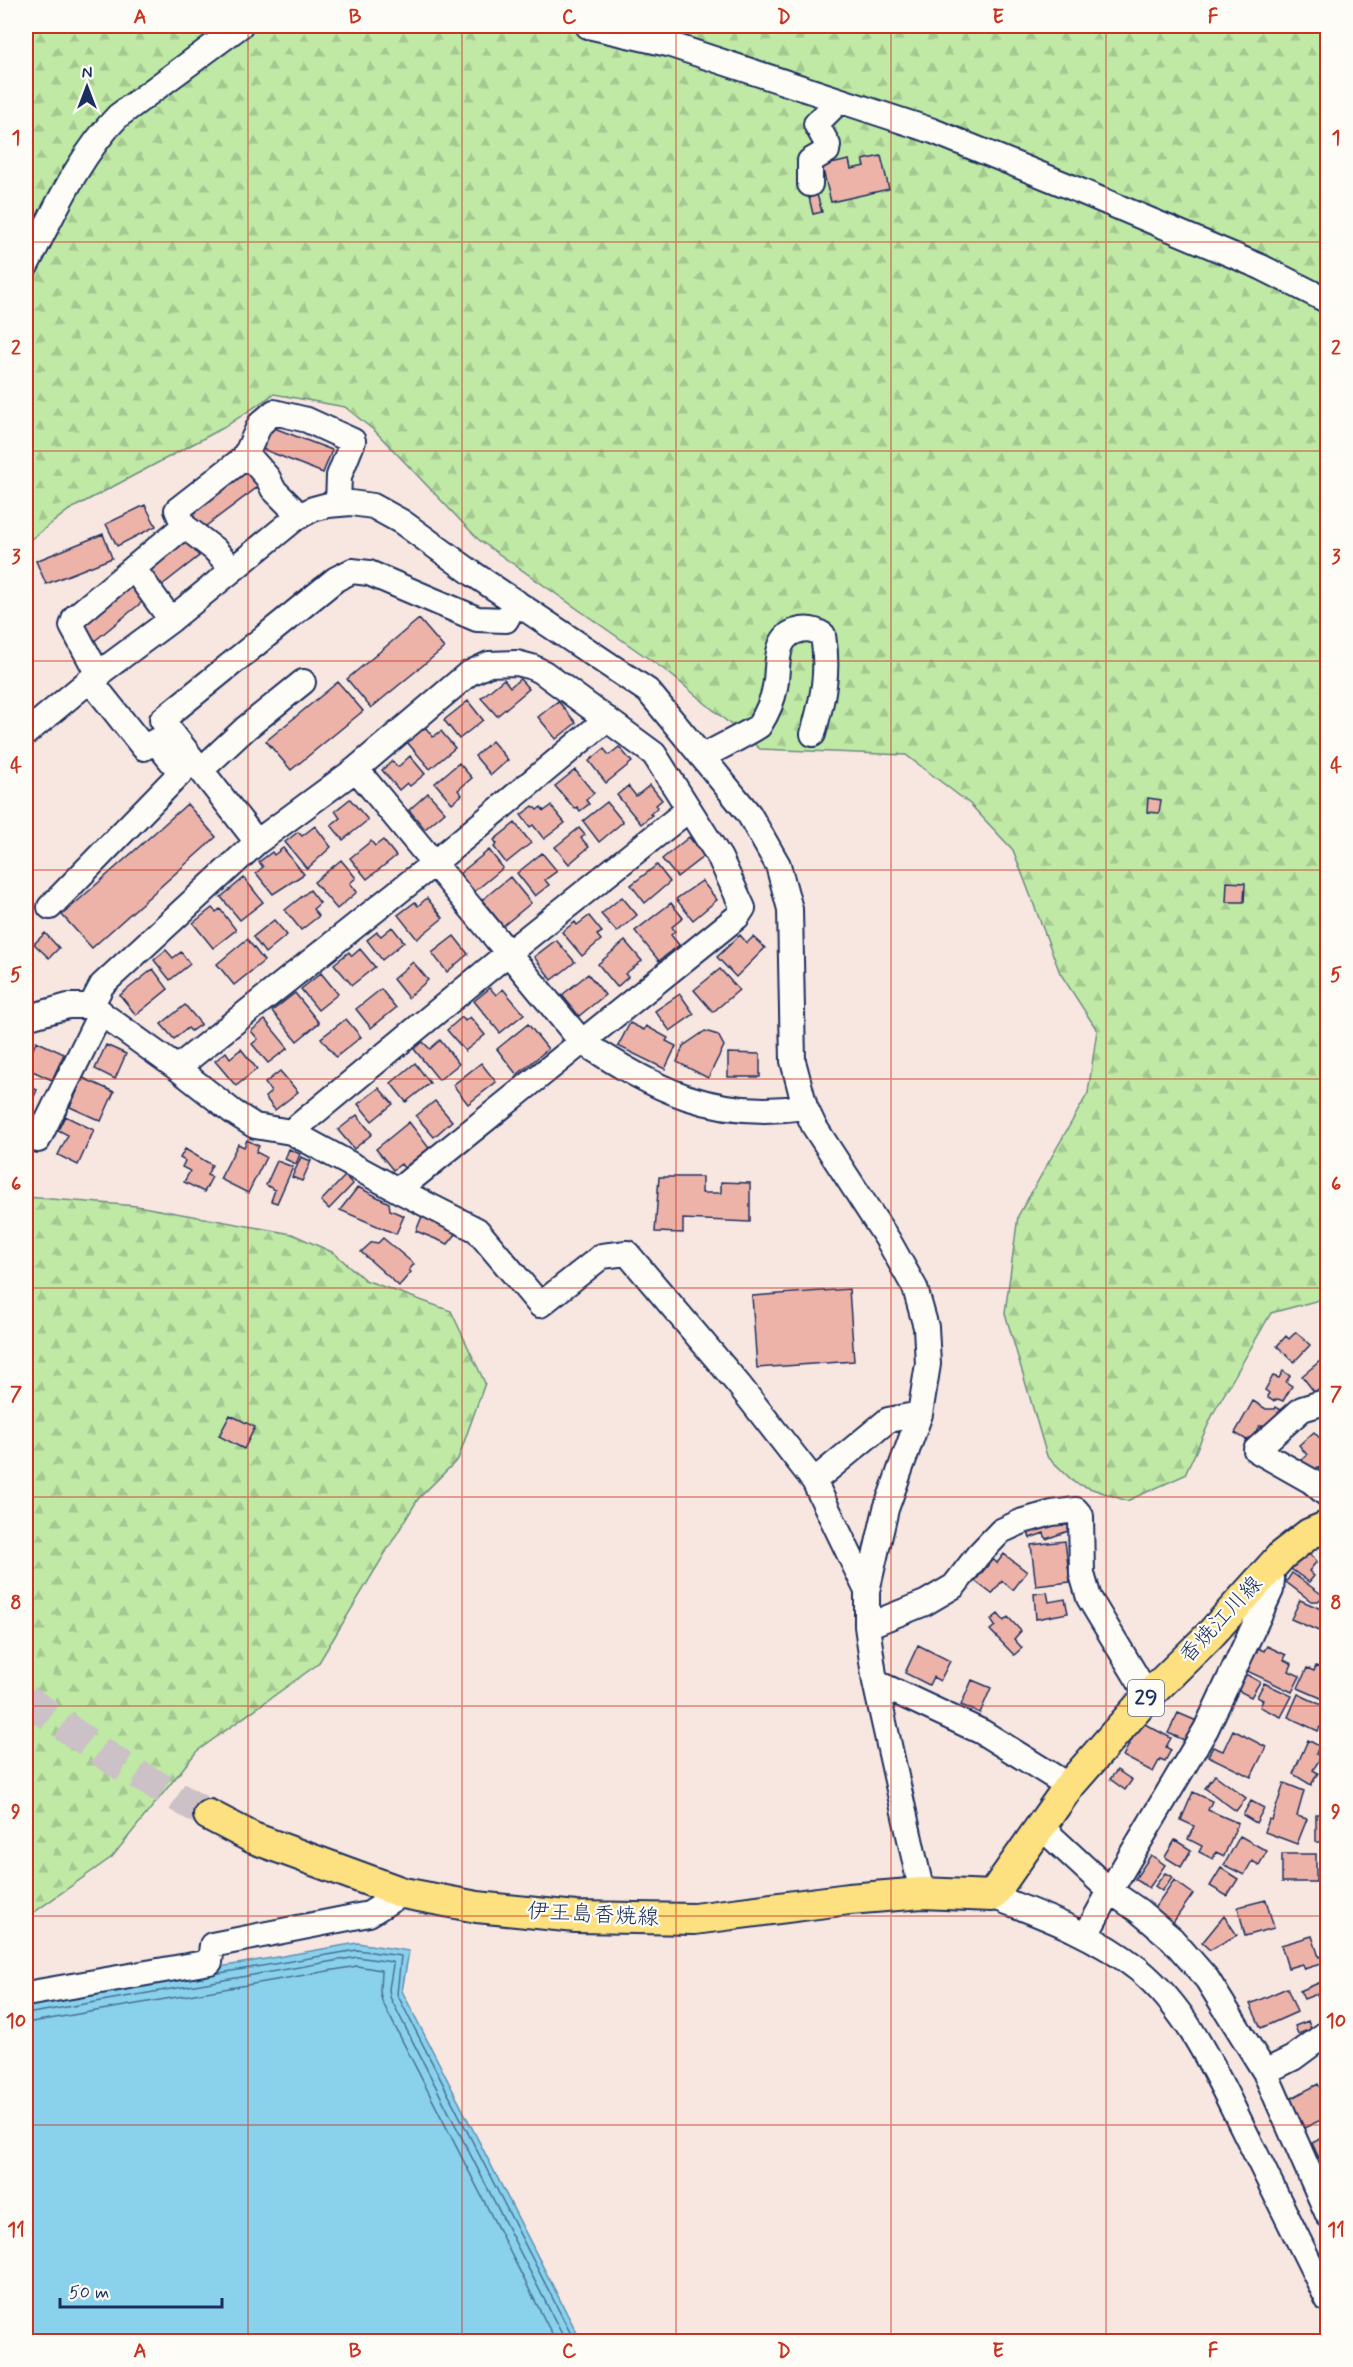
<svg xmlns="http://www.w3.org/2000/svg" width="1353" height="2367" font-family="Mynerve,'Klee One',sans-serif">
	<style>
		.forest { fill: url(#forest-firs); stroke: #6d8c82; stroke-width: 1.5 }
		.water { fill: #8ad1ec; stroke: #5e90b3; stroke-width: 1.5 }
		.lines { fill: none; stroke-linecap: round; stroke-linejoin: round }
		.shore { stroke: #477097; stroke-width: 1.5 }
		.building { fill: #edb3a9; stroke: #1b2f5e; stroke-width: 1.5 }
		.major-tunnel { stroke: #ccc1c6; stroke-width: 30; stroke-dasharray: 30 15; stroke-linecap: butt }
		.minor-casing { stroke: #1b2f5e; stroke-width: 28 }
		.major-casing { stroke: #1b2f5e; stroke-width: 34 }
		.minor { stroke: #fdfcf7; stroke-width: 24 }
		.major { stroke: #fde080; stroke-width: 30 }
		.grid { fill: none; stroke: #c8321e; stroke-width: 1.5; stroke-opacity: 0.55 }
		.labels { text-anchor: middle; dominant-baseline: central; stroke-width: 4.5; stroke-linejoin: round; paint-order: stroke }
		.shield { fill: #fdfcf7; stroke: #5f6c8c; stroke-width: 1.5 }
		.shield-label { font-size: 21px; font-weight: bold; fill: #1b2f5e }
		.street-label { font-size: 22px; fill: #1b2f5e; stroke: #fdfcf7 }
		.neatline { fill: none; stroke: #c8321e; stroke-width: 2 }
		.grid-label { font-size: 20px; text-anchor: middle; font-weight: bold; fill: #c8321e }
	</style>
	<defs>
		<pattern id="forest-firs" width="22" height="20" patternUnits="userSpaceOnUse" patternTransform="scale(1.5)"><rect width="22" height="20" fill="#bfe9a5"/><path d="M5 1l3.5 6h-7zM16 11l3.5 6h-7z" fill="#a4c890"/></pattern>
	</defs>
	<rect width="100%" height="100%" fill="#f8e6e0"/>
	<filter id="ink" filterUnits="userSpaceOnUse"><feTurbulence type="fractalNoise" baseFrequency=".0167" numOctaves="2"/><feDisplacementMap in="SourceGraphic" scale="12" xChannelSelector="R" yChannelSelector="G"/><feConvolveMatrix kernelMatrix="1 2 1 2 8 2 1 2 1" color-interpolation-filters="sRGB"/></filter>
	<g filter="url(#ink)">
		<path class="forest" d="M26 26H1327V1298L1271 1313 1214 1412 1185 1475 1127 1501 1075 1483 1047 1456 1005 1313 1018 1216 1088 1093 1097 1030 1060 973 1013 850 970 804 906 755 760 749 669 673 479 540 376 432 345 407 274 394 223 428 69 510 26 543Z
			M26 1197 137 1206 292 1234 334 1253 365 1280 451 1311 485 1383 458 1459 418 1499 318 1664 197 1751 112 1857 26 1918Z"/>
		<path class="water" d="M357 1943 409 1951 402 1991 581 2341 26 2342V2001Z"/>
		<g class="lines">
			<path class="shore" d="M214 1974 357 1950 401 1956 397 1994 575 2342
				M26 2014 357 1957 392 1962 393 1965 389 1989 390 1997 566 2342
				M26 2023 357 1966 381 1970 380 1992 382 2001 556 2342"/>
		</g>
		<path class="building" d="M881 156 889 189 831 202 822 166 849 160 851 169 865 166 863 160Z
			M816 191 822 212 813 214 808 193Z
			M269 426 332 450 323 473 260 448Z
			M243 465 259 486 202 529 186 508Z
			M145 505 156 526 117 546 106 524Z
			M103 534 112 558 46 584 36 561Z
			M184 537 199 556 157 589 142 570Z
			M132 579 147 598 92 643 76 623Z
			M419 619 444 648 371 708 347 679Z
			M504 679 510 687 520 679 529 689 497 716 481 698Z
			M338 682 363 711 291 770 266 741Z
			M468 701 483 720 459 739 444 720Z
			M558 701 576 723 556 739 538 717Z
			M425 727 433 737 441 731 455 748 430 769 407 742Z
			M492 741 508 760 491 775 475 756Z
			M619 747 632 762 606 783 589 761 604 749 609 755Z
			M410 756 425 774 410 786 407 783 399 790 382 770 392 761 398 767Z
			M459 763 472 778 458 790 462 795 452 803 435 783Z
			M575 770 594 793 586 800 589 804 580 811 577 807 575 809 555 786Z
			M650 785 662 800 656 805 658 807 650 814 652 815 641 824 617 795 628 786 636 796Z
			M428 793 445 812 425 829 409 810Z
			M1148 798 1161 800 1159 813 1147 812Z
			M350 799 368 820 343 840 331 825 340 818 335 811Z
			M607 802 623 822 599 842 583 821Z
			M187 804 216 837 92 948 62 915Z
			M533 806 537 810 541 807 544 811 551 806 565 823 544 839 533 825 530 827 521 815Z
			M515 823 531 843 506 863 494 847 497 844 494 840Z
			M315 826 331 847 307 869 285 842 298 832 302 836Z
			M579 828 585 835 581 838 589 847 569 864 555 847Z
			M689 837 704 856 677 877 662 859Z
			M383 840 396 856 367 879 350 858 371 841 375 846Z
			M283 848 304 874 273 894 256 873 263 867 259 862 272 852 274 855Z
			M489 850 503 868 474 892 459 874Z
			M542 853 557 871 545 880 549 885 535 896 517 873Z
			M341 860 356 878 350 883 357 892 337 909 314 882Z
			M657 865 670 882 645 903 631 885Z
			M510 877 531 903 503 926 482 900Z
			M244 878 263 902 240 920 221 897Z
			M702 881 717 900 693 920 676 899Z
			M1227 882 1245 883 1244 902H1226Z
			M310 890 320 903 313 909 319 916 301 930 285 910Z
			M622 897 637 915 617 932 601 914Z
			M427 898 443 918 417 939 398 915 415 902 418 906Z
			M671 903 683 918 672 927 675 931 671 935 679 945 659 961 635 931Z
			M212 908 216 912 220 909 236 930 213 948 193 923Z
			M589 916 602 932 597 935 601 940 582 956 562 932 575 922 577 925Z
			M274 920 287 935 265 953 253 937Z
			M392 927 404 942 382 960 367 940 377 932 381 936Z
			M45 933 59 948 49 958 34 944Z
			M740 935 747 943 753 937 765 948 736 977 717 957Z
			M454 936 468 954 447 972 432 953Z
			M247 939 264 961 234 985 217 964Z
			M556 940 575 962 552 980 534 957Z
			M625 941 642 961 625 974 628 977 617 987 598 964Z
			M360 949 375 967 352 985 334 964 349 952 352 956Z
			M166 950 173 958 181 952 190 964 170 980 154 960Z
			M413 962 428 980 408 998 393 979Z
			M153 969 168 989 136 1015 120 995Z
			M720 969 739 990 713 1012 694 990Z
			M26 973 32 979 26 986Z
			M321 973 338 994 318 1010 301 989Z
			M588 974 605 995 579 1016 562 995Z
			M490 988 496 995 503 989 524 1014 500 1033 474 1001Z
			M381 989 396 1008 371 1028 356 1009Z
			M295 993 319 1023 297 1041 272 1011Z
			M680 994 694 1014 670 1031 655 1011Z
			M185 1005 201 1024 191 1031 188 1028 174 1039 161 1024Z
			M462 1017 465 1021 470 1017 485 1035 465 1051 447 1030Z
			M346 1019 361 1037 336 1057 321 1038Z
			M265 1020 288 1048 268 1063 252 1044 258 1039 251 1031Z
			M630 1023 644 1030 646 1026 668 1038 666 1041 676 1046 665 1069 618 1046Z
			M528 1024 548 1049 517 1075 497 1049Z
			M705 1031 718 1035 724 1046 708 1078 677 1062 683 1046Z
			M440 1040 459 1064 439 1080 414 1049 423 1042 430 1049Z
			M36 1041 64 1054 52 1080 26 1068Z
			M106 1045 126 1054 115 1079 95 1069Z
			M241 1049 257 1069 236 1086 215 1061 226 1052 230 1058Z
			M728 1053 760 1054V1077H728Z
			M415 1063 430 1083 406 1102 391 1083Z
			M481 1063 496 1082 468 1104 453 1085Z
			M280 1071 298 1092 275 1110 265 1097 271 1092 265 1083Z
			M83 1078 114 1092 101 1121 70 1107Z
			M26 1085 37 1090 26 1115Z
			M379 1088 393 1104 372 1121 358 1104Z
			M435 1101 452 1121 434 1137 416 1116Z
			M357 1115 372 1134 354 1149 338 1130Z
			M65 1116 94 1130 78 1165 58 1155 68 1135 58 1130Z
			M409 1122 429 1148 404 1168 401 1164 393 1170 376 1149Z
			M247 1140 259 1146 256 1152 266 1157 248 1193 220 1179 238 1144 244 1147Z
			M185 1149 212 1165 207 1175 212 1177 204 1192 184 1182 190 1171 182 1167 185 1161 180 1158Z
			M289 1149 300 1154 296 1164 285 1159Z
			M301 1157 311 1161 302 1181 292 1177Z
			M277 1161 293 1167 277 1203 271 1201 275 1190 266 1185Z
			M345 1176 353 1184 329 1209 321 1201Z
			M659 1177H702V1193H721V1182L750 1183V1222L683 1219V1233L655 1232Z
			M358 1187 389 1203 390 1210 404 1216 396 1234 340 1210Z
			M423 1214 460 1229 448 1244 416 1231Z
			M383 1238 414 1264 409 1270 411 1272 399 1286 361 1252 372 1242 378 1243Z
			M849 1289 854 1361 757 1368 752 1296Z
			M1296 1332 1310 1345 1294 1362 1277 1346 1286 1336 1289 1339Z
			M1326 1356 1328 1382 1315 1393 1302 1376Z
			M1283 1371 1290 1376 1286 1382 1292 1386 1283 1401 1278 1399 1273 1401 1268 1398 1269 1393 1265 1390 1273 1376 1279 1378Z
			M1253 1401 1266 1409H1275L1276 1407 1285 1412 1265 1426H1259L1250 1442 1235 1433Z
			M230 1415 255 1427 244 1449 219 1436Z
			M1314 1432 1328 1447V1468L1323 1471 1318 1467 1311 1473 1301 1460 1307 1455 1299 1445Z
			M1055 1521 1057 1525 1068 1522 1071 1530 1046 1539 1044 1533 1030 1538 1027 1529Z
			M1065 1541 1070 1582 1036 1586 1031 1545Z
			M1328 1542V1557L1322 1554Z
			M1305 1551 1317 1561 1309 1571 1314 1576 1309 1582 1291 1569Z
			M1004 1554 1027 1572 1013 1590 1002 1581 992 1594 975 1581 993 1559 997 1563Z
			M1328 1561V1578L1320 1574Z
			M1292 1573 1324 1596 1318 1601H1311L1286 1582Z
			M1047 1592 1049 1602 1065 1599 1068 1613 1036 1619 1034 1594Z
			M1300 1600 1328 1612V1635L1291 1619Z
			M998 1614 1004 1621 1008 1617 1021 1631 1014 1639 1022 1648 1014 1655 990 1630 995 1626 991 1620Z
			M918 1645 950 1661 940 1681 933 1677 929 1685 905 1673Z
			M1254 1646 1264 1651 1267 1646 1286 1655 1284 1660 1292 1664 1289 1671 1300 1676 1292 1692 1243 1669Z
			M1316 1666 1328 1671V1701L1298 1688 1307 1668 1314 1671Z
			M1242 1672 1260 1682 1251 1697 1233 1688Z
			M972 1680 991 1688 980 1713 961 1705Z
			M1264 1683 1292 1696 1281 1717 1260 1707 1263 1700 1257 1697Z
			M1298 1694 1328 1708V1730L1320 1727 1318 1731 1288 1717Z
			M1178 1713 1199 1722 1189 1742 1168 1733Z
			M1141 1722 1171 1738 1166 1747 1171 1750 1165 1761 1160 1759 1153 1772 1123 1756Z
			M1233 1730 1266 1747 1251 1777 1208 1756 1213 1747 1223 1751Z
			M1308 1740 1319 1746 1316 1754 1321 1757 1313 1770 1318 1773 1311 1785 1293 1774Z
			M1117 1770 1132 1780 1125 1790 1110 1779Z
			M1215 1775 1246 1798 1236 1811 1205 1788Z
			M1284 1783 1304 1791 1297 1816 1307 1819 1297 1844 1265 1832 1269 1819 1272 1820Z
			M1193 1792 1212 1801 1208 1810 1238 1823 1224 1856 1216 1852 1213 1859 1199 1852 1202 1846 1188 1839 1194 1826 1181 1820Z
			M1251 1801 1264 1808 1256 1823 1243 1815Z
			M1316 1814H1328V1842H1316Z
			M1240 1836 1267 1851 1259 1865 1252 1861 1244 1875 1224 1865Z
			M1175 1840 1191 1850 1181 1867 1165 1857Z
			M1282 1854H1316V1882H1282Z
			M1151 1855 1165 1865 1149 1888 1135 1879Z
			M1221 1868 1238 1879 1227 1896 1210 1886Z
			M1165 1873 1172 1877 1162 1891 1155 1886Z
			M1174 1880 1193 1894 1172 1924 1153 1910Z
			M1266 1900 1274 1928 1245 1936 1238 1907Z
			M1224 1916 1237 1935 1210 1950 1202 1943Z
			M1312 1936 1319 1957 1322 1956 1324 1963 1304 1969 1302 1964 1288 1968 1281 1945Z
			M1328 1979V2000L1321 2003 1317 1994 1304 1999 1300 1991Z
			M1287 1988 1297 2012 1261 2028 1250 2004Z
			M1308 2021 1311 2029 1298 2034 1295 2026Z
			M1318 2084 1328 2102V2107L1321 2110 1325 2118 1300 2130 1286 2101Z
			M1328 2135V2163H1327L1323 2156 1319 2158 1312 2143Z"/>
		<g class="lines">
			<path class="major-tunnel" d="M26 1699 114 1761 209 1815"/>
			<defs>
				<path id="minor" d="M588 26 668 44 933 131 1066 185 1261 267 1328 301
					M810 184V161L827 151 828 145 816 124 839 101
					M26 266C53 215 77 158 118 116L240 26
					M246 453 268 478 273 489 300 516
					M184 526 177 510 245 457 260 424 274 412 307 420 353 441 339 476 338 504
					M134 569 171 620
					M99 676 72 626 75 617 184 526 214 549 233 569
					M90 680 144 748 155 741 181 773
					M26 733 90 680 171 620 296 518 313 509 328 505 351 503 373 506 402 522 472 573 648 691 749 814 778 865 790 909 793 1061 805 1107 814 1126 888 1240 915 1288 926 1327 928 1364 920 1414 886 1509 867 1591V1626L875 1682 922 1893
					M702 757C711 752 756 729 759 726 766 715 773 700 775 687 779 669 773 637 797 631 807 628 814 629 823 635 829 673 823 698 813 734
					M356 769 581 1041C656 1090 713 1120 805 1107
					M201 770 246 728 303 682
					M257 842 162 720 336 579 352 571 369 573 477 619 506 620 516 602
					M50 907 193 760
					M91 1006 102 985 257 842 356 769 468 674 489 664 517 663 532 667 544 673 654 754 720 858 743 908 737 917 398 1190
					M26 1018 68 1006H91L177 1068 233 1112 255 1126 291 1132 398 1190 477 1230 540 1305 602 1256 627 1253 739 1385 814 1481 867 1591
					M177 1068 433 864 607 719
					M291 1132 507 954 689 809
					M38 1140 101 1012
					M814 1481 888 1420 920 1414
					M1325 1493 1311 1481 1256 1450 1302 1409 1328 1401
					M867 1626 925 1603 954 1586 978 1555 1001 1531 1023 1521 1052 1513 1076 1510 1081 1516 1082 1574 1089 1598 1148 1696
					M875 1682 982 1732 1069 1786
					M1040 1826 1110 1891 1139 1911 1172 1939 1207 1979 1265 2072 1328 2215
					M992 1896C1043 1916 1094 1934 1138 1969 1188 2010 1213 2068 1241 2124 1270 2182 1299 2241 1328 2300
					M1086 1935 1110 1891 1206 1729 1271 1590 1272 1579 1269 1568
					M26 1994 210 1962 212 1945 369 1914 403 1893
					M1265 2072 1293 2058 1328 2032"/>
				<path id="major" d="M209 1815 253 1838 403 1893 477 1907 576 1917 694 1919 849 1899 922 1893 992 1896 1069 1786 1148 1696 1210 1635 1282 1555 1309 1534 1328 1526"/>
			</defs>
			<use href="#minor" class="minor-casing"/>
			<use href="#major" class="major-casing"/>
			<use href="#minor" class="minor"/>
			<use href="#major" class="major"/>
		</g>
	</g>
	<path class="grid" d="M248 26V2342M462 26V2342M676 26V2342M891 26V2342M1106 26V2342M26 242H1328M26 451H1328M26 661H1328M26 870H1328M26 1079H1328M26 1288H1328M26 1497H1328M26 1706H1328M26 1916H1328M26 2125H1328"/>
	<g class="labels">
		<rect class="shield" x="1128" y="1680" width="36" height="36" rx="4.5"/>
		<g class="shield-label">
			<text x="1146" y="1698">29</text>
		</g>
		<g class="street-label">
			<text transform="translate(1221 1620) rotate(-47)">香焼江川線</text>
			<text transform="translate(593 1915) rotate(3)">伊王島香焼線</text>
		</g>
	</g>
	<rect width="1353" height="2367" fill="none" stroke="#fdfcf7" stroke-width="66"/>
	<g transform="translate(87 87)" stroke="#fdfcf7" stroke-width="4.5" paint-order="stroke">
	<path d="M0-4.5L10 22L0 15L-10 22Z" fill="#1b2f5e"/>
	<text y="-9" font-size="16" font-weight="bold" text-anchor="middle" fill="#1b2f5e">N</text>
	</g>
	<path d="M60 2298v9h162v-9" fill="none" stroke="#1b2f5e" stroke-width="3"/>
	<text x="69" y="2298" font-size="18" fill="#1b2f5e" stroke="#fdfcf7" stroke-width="4.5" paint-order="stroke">50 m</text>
	<rect x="33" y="33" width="1287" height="2301" class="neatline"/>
	<g class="grid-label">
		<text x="140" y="23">A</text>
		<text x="355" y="23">B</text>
		<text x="569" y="23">C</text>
		<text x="784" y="23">D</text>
		<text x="998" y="23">E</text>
		<text x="1213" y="23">F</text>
		<text x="16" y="144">1</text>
		<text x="1336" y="144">1</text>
		<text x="16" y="354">2</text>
		<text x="1336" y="354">2</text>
		<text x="16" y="563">3</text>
		<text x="1336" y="563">3</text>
		<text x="16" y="772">4</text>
		<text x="1336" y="772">4</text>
		<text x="16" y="981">5</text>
		<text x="1336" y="981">5</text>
		<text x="16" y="1190">6</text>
		<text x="1336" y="1190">6</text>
		<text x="16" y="1400">7</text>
		<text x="1336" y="1400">7</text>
		<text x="16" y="1609">8</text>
		<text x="1336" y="1609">8</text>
		<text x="16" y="1818">9</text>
		<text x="1336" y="1818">9</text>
		<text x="16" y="2027">10</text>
		<text x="1336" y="2027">10</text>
		<text x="16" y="2236">11</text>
		<text x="1336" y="2236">11</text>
		<text x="140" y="2357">A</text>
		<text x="355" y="2357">B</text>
		<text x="569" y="2357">C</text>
		<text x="784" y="2357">D</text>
		<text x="998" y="2357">E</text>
		<text x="1213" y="2357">F</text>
	</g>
</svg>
